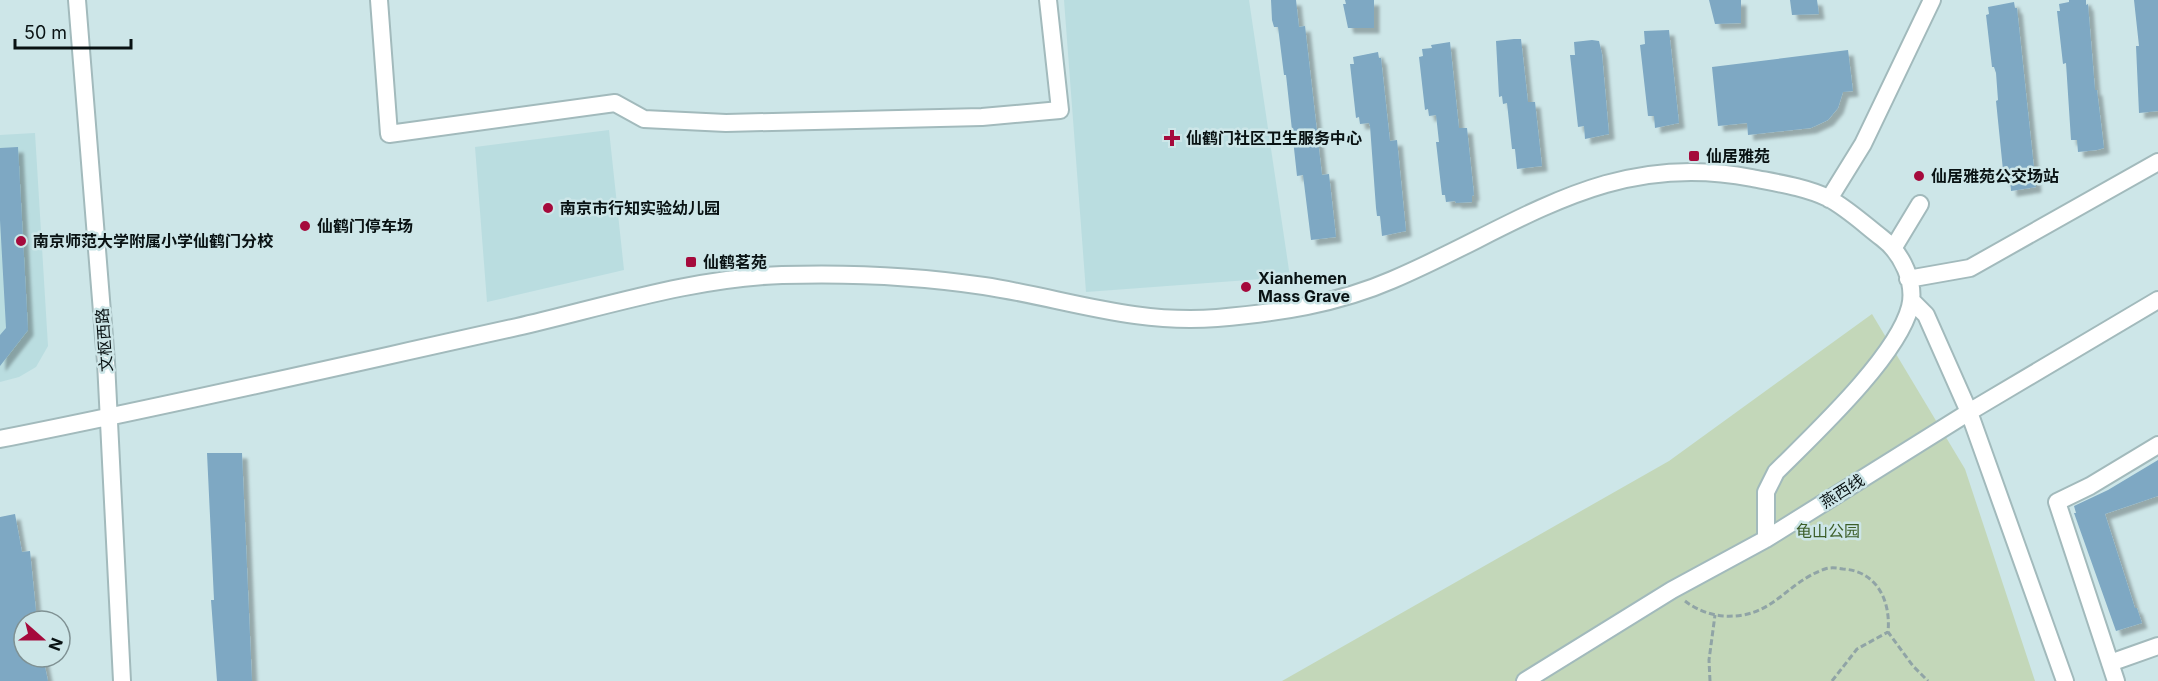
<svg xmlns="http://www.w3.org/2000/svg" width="2158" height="681" font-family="Inter,'Noto Sans SC',sans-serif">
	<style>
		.built { fill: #badde0 }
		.green { fill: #c3d7b9 }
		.building { fill: #7ea8c3; filter: url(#shadow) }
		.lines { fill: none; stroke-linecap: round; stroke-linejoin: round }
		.minor-casing { stroke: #a2babc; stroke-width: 20 }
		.path { stroke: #90a4a6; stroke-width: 3; stroke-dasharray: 6 3; stroke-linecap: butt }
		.minor { stroke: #fff; stroke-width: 16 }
		.poi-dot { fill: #a50a3c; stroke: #cde6e8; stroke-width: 2 }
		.labels { text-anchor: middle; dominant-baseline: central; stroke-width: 5; stroke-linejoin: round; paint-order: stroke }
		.poi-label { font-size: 16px; font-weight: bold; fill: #091213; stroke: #cde6e8; text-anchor: start }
		.street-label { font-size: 16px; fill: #091213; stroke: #cde6e8 }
		.park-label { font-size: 16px; fill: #3c5e29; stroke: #cde6e8 }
	</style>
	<defs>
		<filter id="shadow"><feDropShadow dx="5.5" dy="5.5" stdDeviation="1.5" flood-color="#0004"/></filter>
	</defs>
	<rect width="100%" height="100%" fill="#cde6e8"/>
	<path class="built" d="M1064 0H1249L1290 277 1086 292Z
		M609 130 624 270 487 302 475 147Z
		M35 133 48 346 36 367 19 377 0 382V135Z"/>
	<path class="green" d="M1872 314 1965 469 2035 681H1282L1669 461Z"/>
	<path class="building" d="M1271 0H1296L1299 27 1305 26 1322 175 1329 174 1336 237 1311 240 1303 175 1297 176 1286 75H1284L1278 27H1274L1272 20Z
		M1345 0H1374V28H1348L1343 4H1346Z
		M1709 0H1741V23L1715 24Z
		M1790 0H1817L1819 14 1792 15Z
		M2069 0H2086V5L2088 4 2095 90H2097L2104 148 2097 150 2078 152 2077 140H2071L2066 63 2063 64 2057 11H2060L2059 4 2069 2Z
		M2134 0H2158V111L2139 113 2136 46H2139Z
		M2014 2 2015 8H2017L2036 187 2011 191 2010 179 2004 180 1996 101 1998 100 1996 73 1994 67H1992L1986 15 1989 14 1988 7Z
		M1669 30 1679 123 1655 128 1654 116H1648L1640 45 1645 44 1644 31Z
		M1514 39H1521L1528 102H1535L1542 166 1517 169 1515 149H1512L1507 103 1503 104 1502 96 1499 97 1496 41Z
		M1592 40 1599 41 1602 54 1609 134 1585 139 1584 126 1578 127 1570 55H1575L1574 42Z
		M1450 42 1459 128H1467L1474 195 1472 196V202L1456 203 1455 201 1446 202 1445 195H1442L1436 142H1439L1436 115 1429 116 1428 109 1425 110 1419 57 1423 56 1422 49 1432 48 1431 45Z
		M1848 50 1853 91 1843 92 1838 108 1828 120 1811 128 1748 135 1747 123 1718 126 1712 67Z
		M1378 52 1379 58H1381L1390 141 1397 140 1406 231 1382 236 1380 216H1377L1376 208 1370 126 1369 123 1360 124 1359 117 1356 118 1350 64H1354L1353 57Z
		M18 147 28 330 0 366V335L6 328 0 220V148Z
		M207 453H242L252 681H217L211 600H214Z
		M2158 460V496L2105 514 2135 608H2137L2142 623 2116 631 2074 513H2076L2074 506 2108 490Z
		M15 514 22 552 30 551 37 621H24V657H43L48 681H0V517Z"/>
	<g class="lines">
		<defs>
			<path id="minor" d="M77 0 106 362 122 681
				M379 0 389 134 615 103 644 119 726 123 982 117 1060 110 1048 0
				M1829 199 1863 144 1932 0
				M1894 247 1920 204
				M1908 279 1970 268 2158 162
				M1912 301 1926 315 1969 412 2065 681
				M0 439C173 405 345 365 517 327 604 307 692 278 782 275 848 273 918 276 984 286 1063 298 1135 325 1217 318 1277 313 1337 304 1392 280 1517 227 1607 149 1752 178 1777 183 1805 187 1828 198 1847 208 1865 225 1882 238 1902 253 1916 283 1910 307 1897 357 1814 434 1776 472L1766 492V539
				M2110 663 2158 646
				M1525 681 1672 590 1766 539 1969 412 2158 300
				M2116 681 2057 502 2090 486 2158 445"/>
		</defs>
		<use href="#minor" class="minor-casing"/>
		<path class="path" d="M1685 601C1695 609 1710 615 1723 616 1774 619 1784 583 1825 569 1831 567 1837 568 1843 569 1877 571 1891 601 1888 632L1913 666 1928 681
			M1710 681 1709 660 1715 615
			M1832 681 1857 649 1888 632"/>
		<use href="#minor" class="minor"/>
	</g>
	<g class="poi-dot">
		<path d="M1169 129h6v6h6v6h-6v6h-6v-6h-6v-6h6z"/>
		<rect x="1688" y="150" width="12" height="12" rx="3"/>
		<circle cx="1919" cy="176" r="6"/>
		<circle cx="548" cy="208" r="6"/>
		<circle cx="305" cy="226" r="6"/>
		<circle cx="21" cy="241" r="6"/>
		<rect x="685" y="256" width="12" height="12" rx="3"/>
		<circle cx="1246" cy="287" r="6"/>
	</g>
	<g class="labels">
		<g class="poi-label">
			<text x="1186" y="138">仙鹤门社区卫生服务中心</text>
			<text x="1706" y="156">仙居雅苑</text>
			<text x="1931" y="176">仙居雅苑公交场站</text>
			<text x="560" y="208">南京市行知实验幼儿园</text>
			<text x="317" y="226">仙鹤门停车场</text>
			<text x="33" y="241">南京师范大学附属小学仙鹤门分校</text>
			<text x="703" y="262">仙鹤茗苑</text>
			<text x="1258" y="278">Xianhemen<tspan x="1258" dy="18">Mass Grave</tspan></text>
		</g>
		<g class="street-label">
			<text transform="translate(104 340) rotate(-94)">文枢西路</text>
			<text transform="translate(1842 491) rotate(-32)">燕西线</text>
		</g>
		<g class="park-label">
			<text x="1828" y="531">龟山公园</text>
		</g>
	</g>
	<g transform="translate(42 639) rotate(111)"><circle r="28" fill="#cde6e8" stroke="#7f9193" stroke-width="1.5"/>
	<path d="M0-4.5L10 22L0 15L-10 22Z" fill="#a50a3c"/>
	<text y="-9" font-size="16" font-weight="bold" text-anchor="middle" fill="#091213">N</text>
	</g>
	<path d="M15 39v9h116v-9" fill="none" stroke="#091213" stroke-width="3"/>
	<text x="24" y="39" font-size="18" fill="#091213" stroke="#cde6e8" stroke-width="4.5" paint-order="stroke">50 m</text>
</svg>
